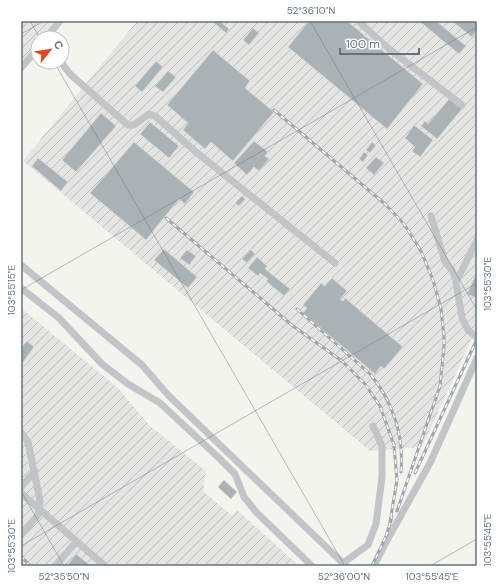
<svg xmlns="http://www.w3.org/2000/svg" width="498" height="587" font-family="'DM Sans',sans-serif">
	<style>
		.industrial { fill: url(#industrial-furrows) }
		.building { fill: #aab2b5; stroke: #d5d5d2 }
		.lines { fill: none; stroke-linecap: round; stroke-linejoin: round }
		.minor { stroke: #c1c5c8; stroke-width: 7 }
		.rail-casing { stroke: #a0a6ab; stroke-width: 3 }
		.rail { stroke: #fff; stroke-width: 1.5; stroke-dasharray: 4.5; stroke-linecap: butt }
		.ticks { fill: none; stroke: #637480; stroke-width: 1; stroke-opacity: 0.45 }
		.neatline { fill: none; stroke: #637480; stroke-width: 1.5 }
		.ticks-label { font-size: 10px; text-anchor: middle; fill: #637480 }
	</style>
	<defs>
		<pattern id="industrial-furrows" width="10" height="10" patternUnits="userSpaceOnUse"><rect width="10" height="10" fill="#e4e5e3"/><path d="M-1 1l2-2M0 10L10 0M9 11l2-2" fill="none" stroke="#bcbebd"/></pattern>
	</defs>
	<rect width="100%" height="100%" fill="#f4f4ef"/>
	<path class="industrial" d="M21 21H58L44 38H38V45L21 66Z
		M137 21H477V327L422 447 370 451 23 161Z
		M21 308 118 388 149 425 206 471 203 491 232 516 237 510 299 566H21Z"/>
	<path class="building" d="M212 21H224L222 23 229 29 226 33Z
		M309 21H347L423 84 387 129 288 47Z
		M419 21H436L466 46 459 54Z
		M452 21H477V30L472 37Z
		M253 28 259 33 249 45 243 40Z
		M213 50 250 81 245 88 274 112 233 161 211 142 205 149 183 130 188 123 167 105Z
		M156 61 163 67 142 92 135 86Z
		M168 71 176 77 163 92 155 86Z
		M449 99 462 109 437 139 421 126 425 121 428 124Z
		M101 113 116 126 76 172 62 160Z
		M150 122 179 146 169 158 140 134Z
		M414 125 433 140 420 157 412 151 415 147 405 138Z
		M254 141 268 152 265 156 269 159 259 171 254 167 247 175 234 163Z
		M134 142 194 192 185 204 179 199 146 240 90 193Z
		M372 142 376 145 370 153 366 150Z
		M364 152 368 155 363 162 359 159Z
		M376 157 384 163 374 175 366 168Z
		M38 158 68 182 61 191 32 166Z
		M242 196 245 199 239 206 235 203Z
		M164 249 197 277 188 288 154 260Z
		M187 250 196 256 189 265 180 258Z
		M251 250 255 254 247 263 242 259Z
		M257 257 267 266 265 269 290 289 284 296 266 281 268 279 260 273 258 276 248 268Z
		M477 272V298L467 294Z
		M332 278 347 291 340 299 343 301 345 298 403 347 384 369 381 366 375 374 303 313 307 308 303 305 321 283 325 286Z
		M27 341 34 347 21 365V348Z
		M224 480 237 492 231 499 218 487Z
		M76 554 91 566H67Z"/>
	<g class="lines">
		<path class="minor" d="M358 21 388 48 462 105
			M46 38 60 21
			M61 62 70 74 128 125H134L149 114 155 116 196 152 335 263
			M21 68 38 48
			M431 216 445 262 452 270 456 280
			M477 240 456 282 462 318 468 330 477 338
			M21 265 142 365 169 396 346 566
			M21 288 59 318 102 364 128 384 160 403 219 458 235 474 244 497 257 513 312 566
			M21 432 28 442 40 501 38 515 21 535
			M21 487 35 471
			M21 493 105 566
			M343 563 368 545 376 524 382 477V446L373 426
			M55 566 76 542
			M374 566 385 544 430 463 477 358"/>
		<defs>
			<path id="rail" d="M274 110 385 204 404 224 421 251 433 280 441 309 444 336V347L440 386 397 511
				M166 218 293 326 342 361 365 384 380 406 394 445 397 480 390 522
				M297 309 370 374C393 401 404 436 401 472
				M415 473 477 339
				M386 536 392 517
				M21 556 30 566
				M372 566 388 532"/>
		</defs>
		<use href="#rail" class="rail-casing"/>
		<use href="#rail" class="rail"/>
	</g>
	<path class="ticks" d="M30 21 40 38M310 21 477 310M21 34 44 21M54 62 345 566M21 290 477 27M21 491 64 566M21 546 477 283M430 566 477 539"/>
	<rect width="498" height="587" fill="none" stroke="#ffffff" stroke-width="44"/>
	<g transform="translate(50 50) rotate(60)"><circle r="19" fill="#ffffff" stroke="#c1c7cc"/>
	<path d="M0-3L7 15L0 10L-7 15Z" fill="#e24621"/>
	<text y="-6" font-size="11" font-weight="bold" text-anchor="middle" fill="#637480">С</text>
	</g>
	<path d="M340 48v6h79v-6" fill="none" stroke="#637480" stroke-width="2"/>
	<text x="346" y="48" font-size="12" fill="#637480" stroke="#ffffff" stroke-width="3" paint-order="stroke">100 m</text>
	<rect x="22" y="22" width="454" height="543" class="neatline"/>
	<g class="ticks-label">
		<text x="311" y="14">52°36'10"N</text>
		<text transform="translate(487 284) rotate(-90)" y="4">103°55'30"E</text>
		<text transform="translate(11 290) rotate(-90)" y="4">103°55'15"E</text>
		<text transform="translate(487 540) rotate(-90)" y="4">103°55'45"E</text>
		<text transform="translate(11 546) rotate(-90)" y="4">103°55'30"E</text>
		<text x="64" y="580">52°35'50"N</text>
		<text x="344" y="580">52°36'00"N</text>
		<text x="432" y="580">103°55'45"E</text>
	</g>
</svg>
